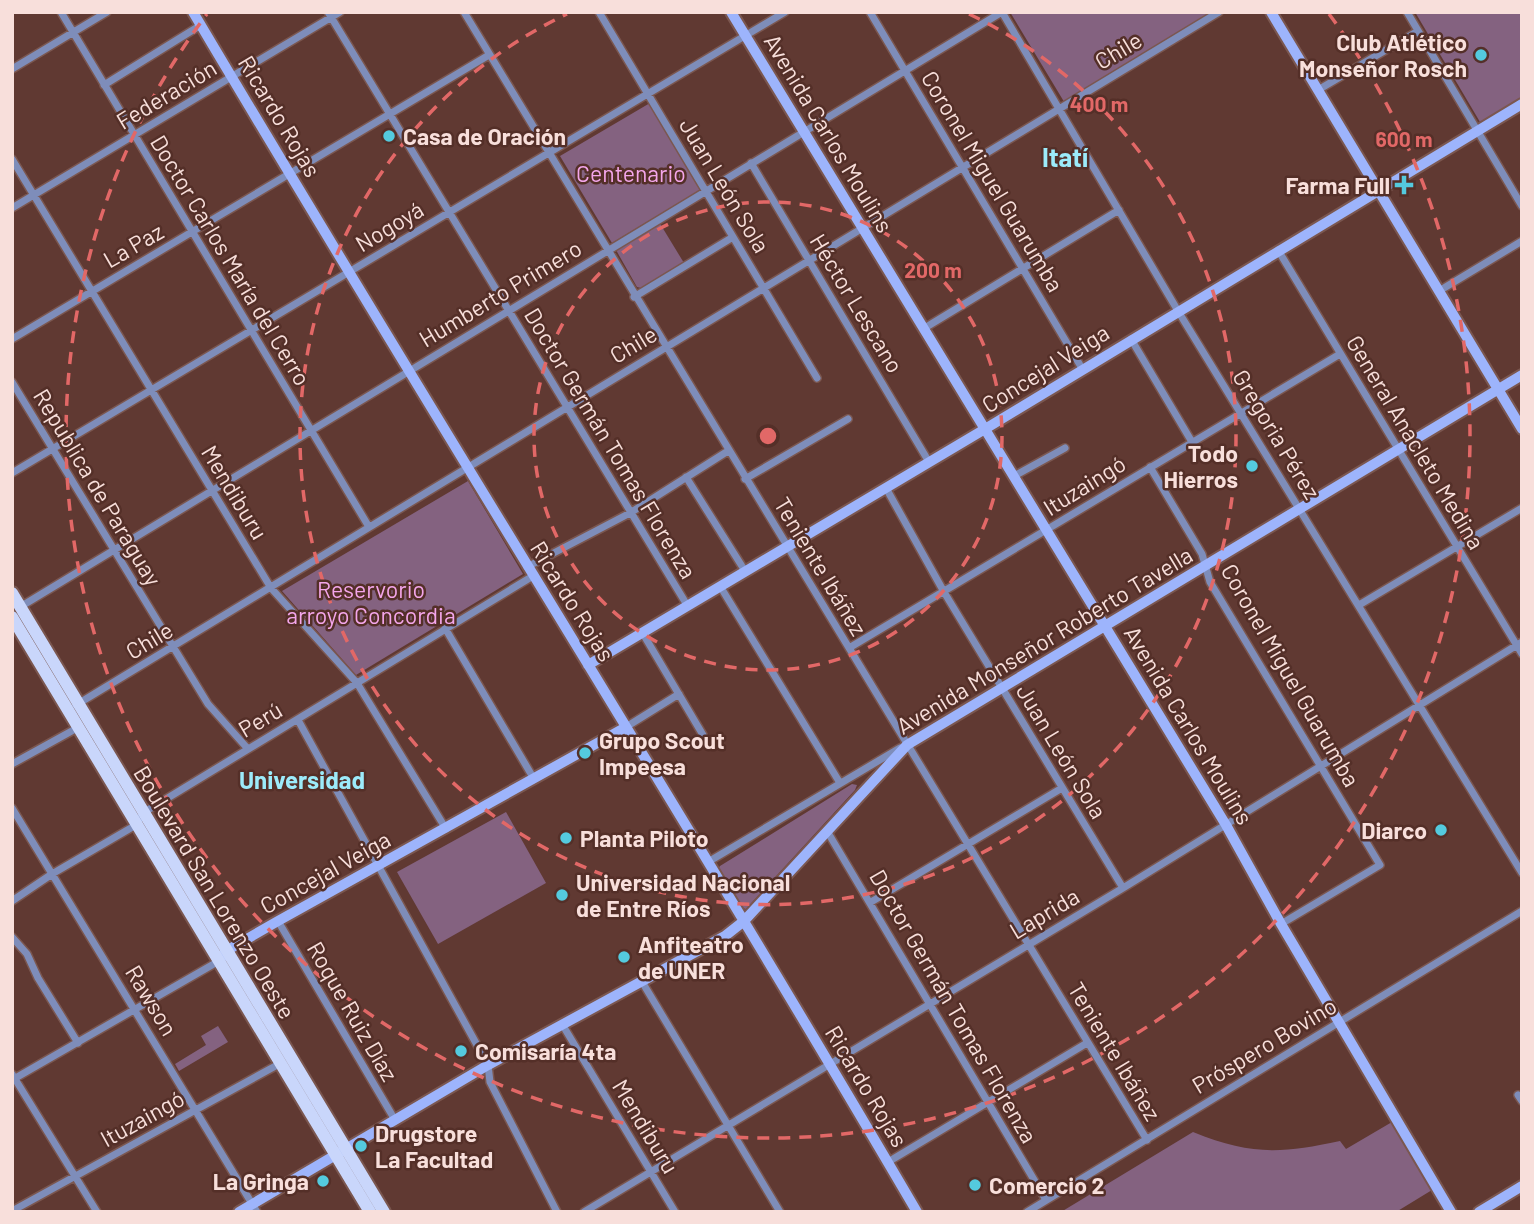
<svg xmlns="http://www.w3.org/2000/svg" width="1534" height="1224" font-family="Barlow,sans-serif">
	<style>
		.green { fill: #846280 }
		.lines { fill: none; stroke-linecap: round; stroke-linejoin: round }
		.street-casing { stroke: #7b5750; stroke-width: 10 }
		.secondary-casing { stroke: #7b5750; stroke-width: 14 }
		.primary-casing { stroke: #7b5750; stroke-width: 16 }
		.street { stroke: #7e8dba; stroke-width: 7 }
		.secondary { stroke: #9db4fc; stroke-width: 10 }
		.primary { stroke: #c9d6fb; stroke-width: 12 }
		.ring { fill: none; stroke: #e26867; stroke-width: 3.5; stroke-dasharray: 12 9 }
		.poi-dot { fill: #54cade; stroke: #542f28; stroke-width: 2.5 }
		.labels { text-anchor: middle; dominant-baseline: central; stroke-width: 5; stroke-linejoin: round; paint-order: stroke }
		.poi-label { font-size: 23px; font-weight: bold; fill: #f8dfdb; stroke: #542f28; text-anchor: start }
		.street-label { font-size: 23px; fill: #f8dfdb; stroke: #542f28 }
		.park-label { font-size: 23px; fill: #f4a6eb; stroke: #542f28 }
		.neighbourhood-label { font-size: 24px; font-weight: bold; fill: #9cebfa; stroke: #542f28 }
		.quarter-label { font-size: 26px; font-weight: bold; fill: #9cebfa; stroke: #542f28 }
		.centre { fill: #e26867; stroke: #542f28; stroke-width: 3.5 }
		.ring-label { font-size: 21px; text-anchor: middle; font-weight: bold; fill: #e26867; stroke: #542f28; stroke-width: 5; stroke-linejoin: round; paint-order: stroke }
	</style>
	<rect width="100%" height="100%" fill="#603932"/>
	<path class="green" d="M1010 12H1222L1066 105Z
		M1415 12H1522V98L1480 122Z
		M650 103 702 189 612 243 560 156Z
		M659 222 684 263 641 288 637 287 616 250Z
		M468 481 523 574 356 675 282 591Z
		M852 784 857 785 855 790 746 909 742 908 718 869 720 866Z
		M506 812 546 883 438 944 397 872Z
		M218 1026 228 1042 179 1071 175 1064 206 1045 201 1036Z
		M1392 1122 1432 1190 1396 1212H1061L1193 1132C1250 1155 1280 1154 1340 1141L1346 1149Z"/>
	<g class="lines">
		<defs>
			<path id="street" d="M61 12 369 527
				M328 12 687 605
				M464 12 1147 1140
				M599 12 817 378
				M870 12 1083 370
				M1002 12 1178 311 1522 873
				M1407 12 1522 206
				M12 69 107 12
				M104 85 201 25
				M1318 90 1418 31
				M12 159 271 588 357 683 446 829
				M751 163 929 462
				M12 208 340 12
				M1278 250 1522 654
				M1439 291 1522 241
				M634 297 733 237
				M923 329 1119 210
				M12 339 489 55
				M1131 339 1192 442
				M12 382 208 704 248 749
				M1150 467 1202 554 1210 582 1380 865 1281 924
				M12 473 785 12
				M1014 476 1065 448
				M686 477 745 571
				M745 479 848 419
				M886 488 944 592 1123 888
				M527 567 630 513 728 451
				M720 586 840 783
				M16 604H25L1002 12
				M1359 605 1522 508
				M445 628 534 779
				M642 632 703 735
				M849 648 1340 354
				M76 705 1219 12
				M298 720 488 1065 490 1082 557 1212
				M626 727 679 694
				M12 764 79 727
				M12 808 257 1212
				M827 831 1046 1200
				M708 862 900 748
				M12 901 52 874 136 825 143 813 533 576
				M871 902 1062 788
				M278 921 395 1120
				M12 937 27 954 38 978 78 1043
				M641 980 780 1212
				M562 1024 675 1212
				M12 1074 97 1212
				M12 1080 219 961
				M1518 1095 1522 1101
				M888 1162 1087 1043
				M12 1211 281 1063
				M584 1212 1123 888 1522 642
				M1027 1212 1522 911"/>
			<path id="secondary" d="M193 12C431 414 681 809 917 1212
				M731 12 1226 825 1281 924 1451 1212
				M1271 12 1522 429
				M588 665 985 429 1522 104
				M222 957 226 951 278 921 626 727
				M239 1212 488 1065 725 936 744 921 907 745 1522 375
				M1479 1212 1522 1186"/>
			<path id="primary" d="M12 593 384 1212
				M12 617 370 1212"/>
		</defs>
		<use href="#street" class="street-casing"/>
		<use href="#secondary" class="secondary-casing"/>
		<use href="#primary" class="primary-casing"/>
		<use href="#street" class="street"/>
		<use href="#secondary" class="secondary"/>
		<use href="#primary" class="primary"/>
	</g>
	<g class="ring">
		<circle cx="768" cy="436" r="234"/>
		<path d="M969 14A468 468 0 1 1 567 14"/>
		<path d="M1329 14A702 702 0 1 1 207 14"/>
	</g>
	<g class="poi-dot">
		<circle cx="1481" cy="55" r="7"/>
		<circle cx="389" cy="136" r="7"/>
		<path d="M1400.5 174.5h7v7h7v7h-7v7h-7v-7h-7v-7h7z"/>
		<circle cx="1252" cy="466" r="7"/>
		<circle cx="585" cy="753" r="7"/>
		<circle cx="1441" cy="830" r="7"/>
		<circle cx="566" cy="838" r="7"/>
		<circle cx="562" cy="895" r="7"/>
		<circle cx="624" cy="957" r="7"/>
		<circle cx="461" cy="1051" r="7"/>
		<circle cx="361" cy="1146" r="7"/>
		<circle cx="323" cy="1181" r="7"/>
		<circle cx="975" cy="1185" r="7"/>
	</g>
	<g class="labels">
		<g class="poi-label">
			<text x="1467" y="42" text-anchor="end">Club Atlético<tspan x="1467" dy="26">Monseñor Rosch</tspan></text>
			<text x="403" y="136">Casa de Oración</text>
			<text x="1390" y="185" text-anchor="end">Farma Full</text>
			<text x="1238" y="453" text-anchor="end">Todo<tspan x="1238" dy="26">Hierros</tspan></text>
			<text x="599" y="740">Grupo Scout<tspan x="599" dy="26">Impeesa</tspan></text>
			<text x="1427" y="830" text-anchor="end">Diarco</text>
			<text x="580" y="838">Planta Piloto</text>
			<text x="576" y="882">Universidad Nacional<tspan x="576" dy="26">de Entre Ríos</tspan></text>
			<text x="638" y="944">Anfiteatro<tspan x="638" dy="26">de UNER</tspan></text>
			<text x="475" y="1051">Comisaría 4ta</text>
			<text x="375" y="1133">Drugstore<tspan x="375" dy="26">La Facultad</tspan></text>
			<text x="309" y="1181" text-anchor="end">La Gringa</text>
			<text x="989" y="1185">Comercio 2</text>
		</g>
		<g class="street-label">
			<text transform="translate(1118 50) rotate(-31)">Chile</text>
			<text transform="translate(166 94) rotate(-31)">Federación</text>
			<text transform="translate(280 116) rotate(59)">Ricardo Rojas</text>
			<text transform="translate(829 133) rotate(59)">Avenida Carlos Moulins</text>
			<text transform="translate(993 181) rotate(59)">Coronel Miguel Guarumba</text>
			<text transform="translate(725 185) rotate(59)">Juan León Sola</text>
			<text transform="translate(389 226) rotate(-31)">Nogoyá</text>
			<text transform="translate(133 245) rotate(-30)">La Paz</text>
			<text transform="translate(231 260) rotate(59)">Doctor Carlos María del Cerro</text>
			<text transform="translate(500 293) rotate(-31)">Humberto Primero</text>
			<text transform="translate(857 303) rotate(59)">Héctor Lescano</text>
			<text transform="translate(633 344) rotate(-31)">Chile</text>
			<text transform="translate(1045 368) rotate(-32)">Concejal Veiga</text>
			<text transform="translate(1277 434) rotate(59)">Gregoria Pérez</text>
			<text transform="translate(1416 442) rotate(59)">General Anacleto Medina</text>
			<text transform="translate(611 443) rotate(59)">Doctor Germán Tomas Florenza</text>
			<text transform="translate(1084 485) rotate(-32)">Ituzaingó</text>
			<text transform="translate(98 487) rotate(59)">Republica de Paraguay</text>
			<text transform="translate(235 492) rotate(59)">Mendiburu</text>
			<text transform="translate(821 566) rotate(59)">Teniente Ibáñez</text>
			<text transform="translate(573 601) rotate(58)">Ricardo Rojas</text>
			<text transform="translate(149 640) rotate(-31)">Chile</text>
			<text transform="translate(1044 640) rotate(-31)">Avenida Monseñor Roberto Tavella</text>
			<text transform="translate(1291 675) rotate(60)">Coronel Miguel Guarumba</text>
			<text transform="translate(260 719) rotate(-31)">Perú</text>
			<text transform="translate(1189 725) rotate(59)">Avenida Carlos Moulins</text>
			<text transform="translate(1062 751) rotate(59)">Juan León Sola</text>
			<text transform="translate(325 872) rotate(-29)">Concejal Veiga</text>
			<text transform="translate(215 892) rotate(59)">Boulevard San Lorenzo Oeste</text>
			<text transform="translate(1044 913) rotate(-31)">Laprida</text>
			<text transform="translate(152 1000) rotate(59)">Rawson</text>
			<text transform="translate(954 1006) rotate(60)">Doctor Germán Tomas Florenza</text>
			<text transform="translate(353 1011) rotate(60)">Roque Ruiz Díaz</text>
			<text transform="translate(1264 1045) rotate(-31)">Próspero Bovino</text>
			<text transform="translate(1115 1051) rotate(59)">Teniente Ibáñez</text>
			<text transform="translate(867 1086) rotate(59)">Ricardo Rojas</text>
			<text transform="translate(142 1118) rotate(-29)">Ituzaingó</text>
			<text transform="translate(646 1126) rotate(59)">Mendiburu</text>
		</g>
		<g class="park-label">
			<text x="631" y="173">Centenario</text>
			<text x="371" y="589">Reservorio<tspan x="371" dy="26">arroyo Concordia</tspan></text>
		</g>
		<g class="neighbourhood-label">
			<text x="302" y="779">Universidad</text>
		</g>
		<g class="quarter-label">
			<text x="1065" y="156">Itatí</text>
		</g>
	</g>
	<circle cx="768" cy="436" r="10" class="centre"/>
	<g class="ring-label">
		<text x="1099" y="112">400 m</text>
		<text x="1404" y="147">600 m</text>
		<text x="933" y="278">200 m</text>
	</g>
	<rect width="1534" height="1224" fill="none" stroke="#f8dfdb" stroke-width="28"/>
</svg>
